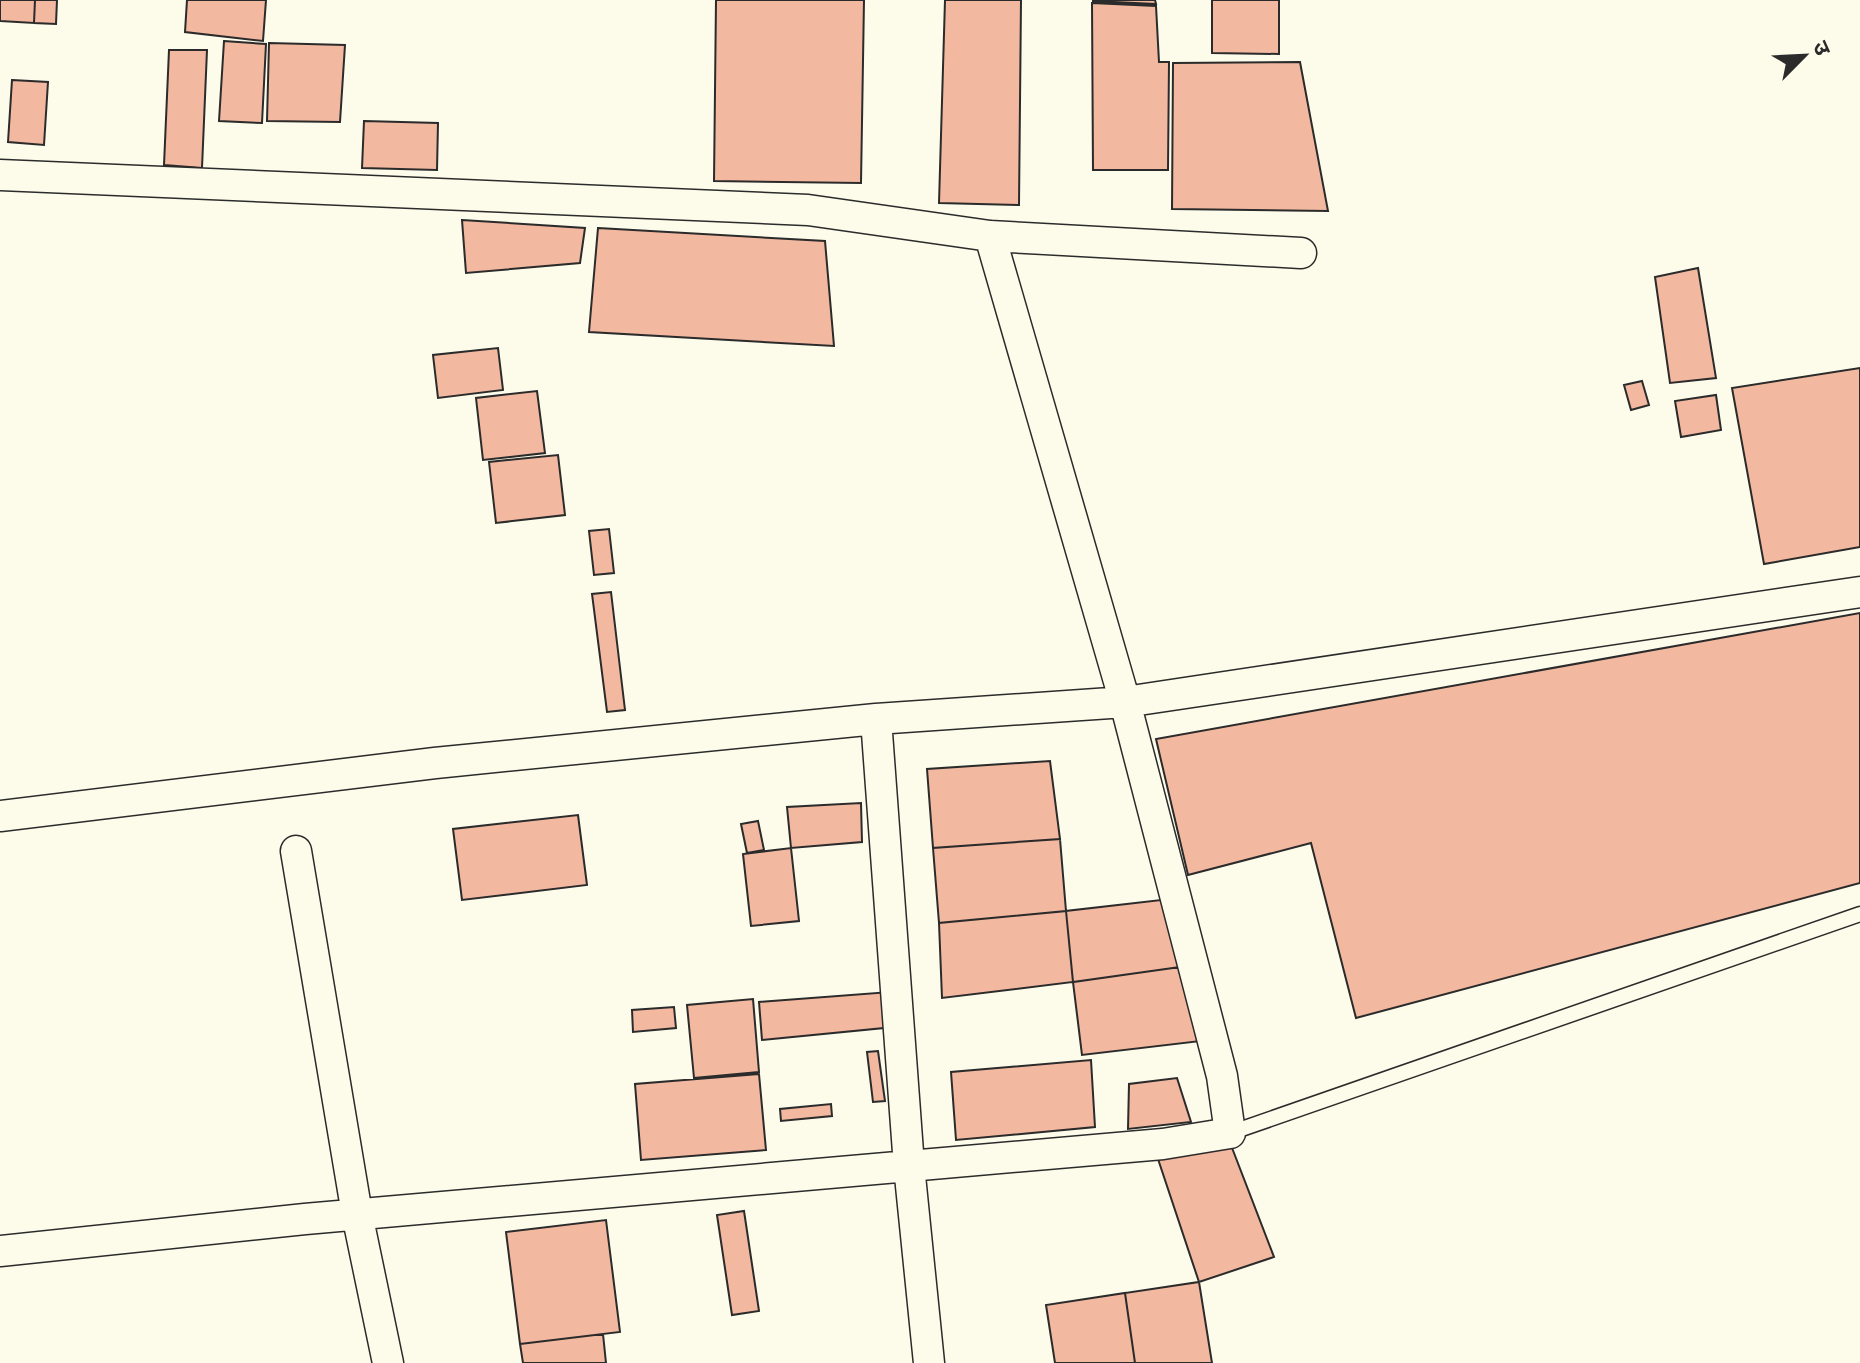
<svg xmlns="http://www.w3.org/2000/svg" width="1860" height="1363" font-family="'Space Grotesk','Noto Sans Devanagari',sans-serif">
	<style>
		.building { fill: #f2b8a0; stroke: #2b2b2b; stroke-width: 2 }
		.lines { fill: none; stroke-linecap: round; stroke-linejoin: round }
		.service-casing { stroke: #2b2b2b; stroke-width: 17 }
		.minor-casing { stroke: #2b2b2b; stroke-width: 33 }
		.service { stroke: #fdfbea; stroke-width: 14 }
		.minor { stroke: #fdfbea; stroke-width: 30 }
	</style>
	<rect width="100%" height="100%" fill="#fdfbea"/>
	<path class="building" d="M0 0H35L34 23 0 21Z
		M35 0H57L56 24 34 23Z
		M187 0H266L263 41 185 32Z
		M716 0H864L861 183 714 181Z
		M945 0H1021L1019 205 939 203Z
		M1155 0 1156 4 1093 1V0Z
		M1212 0H1279V54L1212 53Z
		M1092 3 1156 6 1159 62H1169L1168 170H1093Z
		M224 41 266 44 262 123 219 121Z
		M269 43 345 45 340 122 267 121Z
		M169 50H207L202 168 164 165Z
		M1300 62 1328 211 1172 209 1173 63Z
		M12 80 48 82 44 145 8 142Z
		M364 121 438 123 437 170 362 168Z
		M462 220 585 228 580 263 466 273Z
		M598 228 825 241 834 346 589 332Z
		M1698 268 1716 378 1670 383 1655 277Z
		M498 348 503 390 438 398 433 355Z
		M1860 368V547L1764 564 1732 388Z
		M1642 381 1649 405 1631 410 1624 385Z
		M537 391 545 453 483 460 476 398Z
		M1716 395 1721 430 1681 437 1675 401Z
		M558 455 565 515 496 523 489 462Z
		M609 529 614 573 594 575 589 531Z
		M611 592 625 710 607 712 592 594Z
		M1860 613V883L1356 1018 1311 843 1188 875 1156 739Z
		M1050 761 1060 839 933 848 927 769Z
		M861 803 862 842 791 848 787 807Z
		M578 815 587 885 462 900 453 829Z
		M758 821 764 850 747 853 741 824Z
		M1060 839 1066 911 939 923 933 848Z
		M791 848 799 921 751 926 743 854Z
		M1161 900 1180 967 1073 982 1066 911Z
		M1066 911 1073 982 942 998 939 923Z
		M1180 967 1201 1041 1082 1055 1073 982Z
		M890 992 894 1027 762 1040 759 1002Z
		M753 999 759 1072 694 1078 687 1005Z
		M674 1007 676 1028 633 1032 632 1010Z
		M878 1051 885 1101 873 1102 867 1052Z
		M1091 1060 1095 1127 956 1140 951 1072Z
		M759 1074 766 1150 641 1160 635 1084Z
		M1177 1078 1191 1122 1128 1129 1129 1084Z
		M831 1104 832 1116 781 1121 780 1109Z
		M1229 1140 1274 1257 1199 1282 1158 1159Z
		M744 1211 759 1311 732 1315 717 1215Z
		M606 1220 620 1332 520 1344 506 1232Z
		M1199 1282 1212 1363H1135L1125 1293Z
		M1125 1293 1135 1363H1055L1046 1305Z
		M603 1334 606 1363H523L520 1344Z"/>
	<g class="lines">
		<defs>
			<path id="service" d="M1230 1133 1860 914"/>
			<path id="minor" d="M0 175 808 210 990 236 1301 253
				M876 719 909 1166 1163 1144 1230 1133 1222 1076 1125 702 990 236
				M0 816 435 763 876 719 1125 702 1860 592
				M296 851 357 1214 388 1363
				M0 1251 305 1219 909 1166 929 1363"/>
		</defs>
		<use href="#service" class="service-casing"/>
		<use href="#minor" class="minor-casing"/>
		<use href="#service" class="service"/>
		<use href="#minor" class="minor"/>
	</g>
	<g transform="translate(1804 56) rotate(66)" stroke="#fdfbea" stroke-width="6" paint-order="stroke">
	<path d="M0-6L14 30L0 20L-14 30Z" fill="#2b2b2b"/>
	<text y="-12" font-size="22" font-weight="bold" text-anchor="middle" fill="#2b2b2b">उ</text>
	</g>
</svg>
